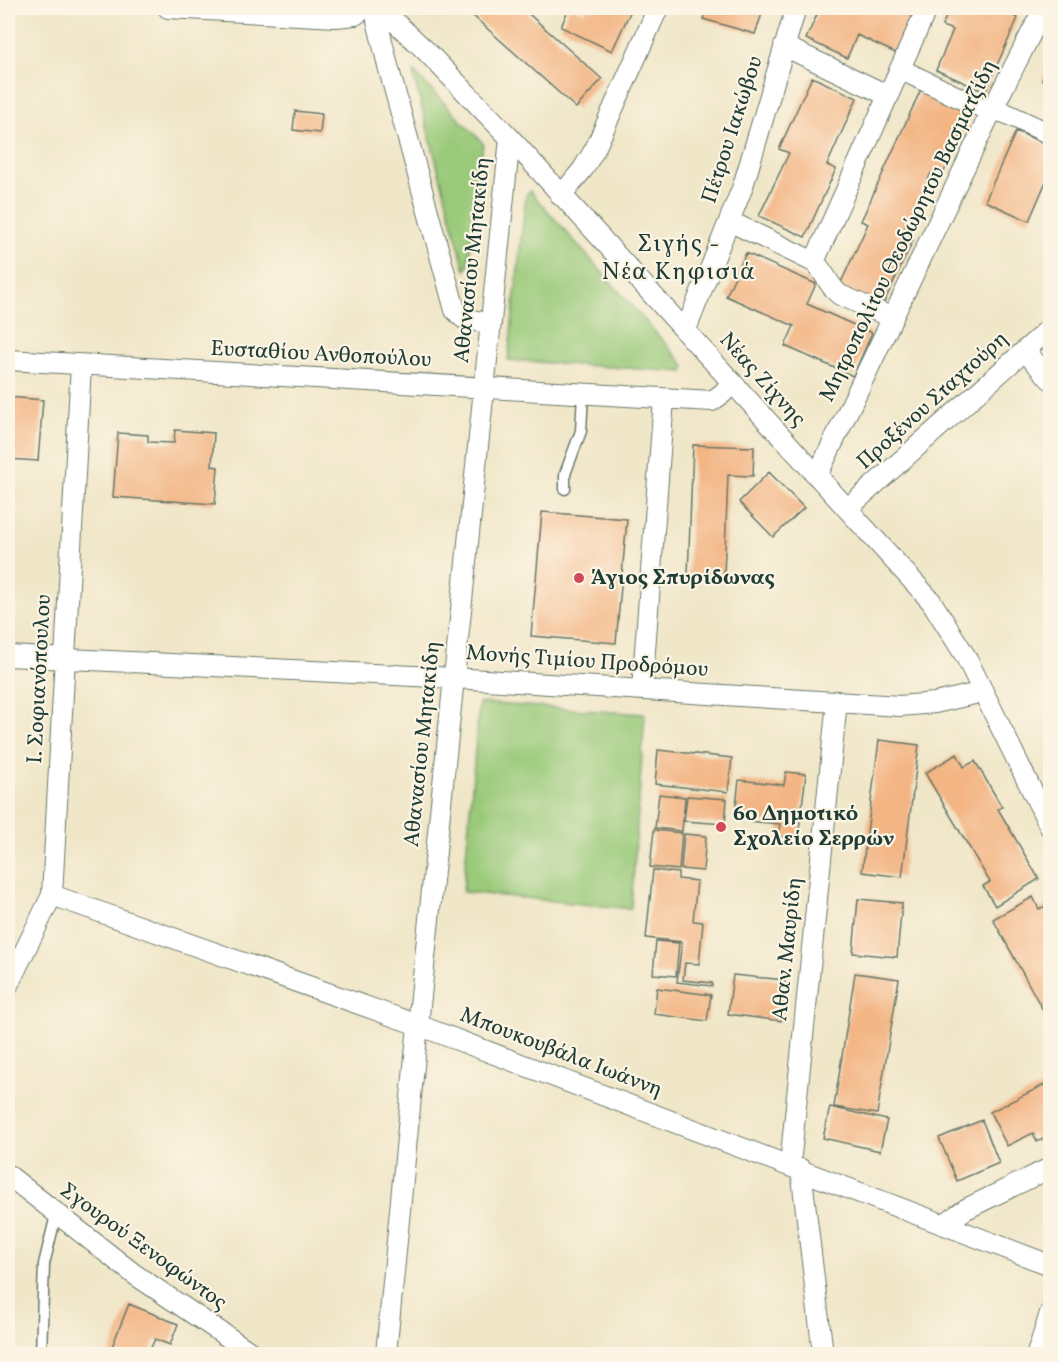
<svg xmlns="http://www.w3.org/2000/svg" width="1058" height="1362" font-family="Vollkorn,serif">
	<style>
		.green { fill: #99c979; stroke: #5c8356; stroke-width: 1.5 }
		.building { fill: #f3b584 }
		.lines { fill: none; stroke-linecap: round; stroke-linejoin: round }
		.lane-casing { stroke: #687868; stroke-width: 13 }
		.street-casing { stroke: #687868; stroke-width: 22 }
		.lane { stroke: #fff; stroke-width: 10 }
		.street { stroke: #fff; stroke-width: 20 }
		.poi-dot { fill: #d1495b; stroke: #fcf5e5; stroke-width: 2 }
		.labels { text-anchor: middle; dominant-baseline: central; stroke-width: 4.5; stroke-linejoin: round; paint-order: stroke }
		.street-label { font-size: 22px; fill: #1f3d34; stroke: #fcf5e5 }
		.poi-label { font-size: 22px; font-weight: bold; fill: #1f3d34; stroke: #fcf5e5; text-anchor: start }
		.neighbourhood-label { font-size: 24px; letter-spacing: 1.5px; fill: #1f3d34; stroke: #fcf5e5 }
	</style>
	<rect width="100%" height="100%" fill="#fcf5e5"/>
	<filter id="ink" filterUnits="userSpaceOnUse"><feTurbulence type="fractalNoise" baseFrequency=".0167" numOctaves="2"/><feDisplacementMap in="SourceGraphic" scale="12" xChannelSelector="R" yChannelSelector="G"/><feConvolveMatrix kernelMatrix="1 2 1 2 8 2 1 2 1" color-interpolation-filters="sRGB"/></filter>
	<filter id="wash" filterUnits="userSpaceOnUse"><feTurbulence type="fractalNoise" baseFrequency=".008" numOctaves="4" result="noise"/><feDisplacementMap in="SourceGraphic" scale="24" xChannelSelector="R" yChannelSelector="G"/><feGaussianBlur stdDeviation="1.35" result="paint"/><feColorMatrix in="noise" values="0 0 0 0 0 0 0 0 0 0 0 0 0 0 0 0 0 1.4 0 .05"/><feComposite in="paint" operator="in"/></filter>
	<g filter="url(#wash)">
		<rect width="100%" height="100%" fill="#f0e6c8"/>
		<path class="green" d="M414 72 483 143 468 267 465 270 414 78Z
			M530 191 685 366 683 372 508 360 526 195Z
			M479 703 645 714 631 909 463 892Z"/>
		<g id="blocks">
			<path class="building" d="M477 8H522L602 79 576 108 471 14Z
				M569 8H575L585 12 587 8H632L612 51 561 27Z
				M707 8H764L755 34 703 19Z
				M820 8H911L919 11 900 55 857 35 847 58 806 39Z
				M950 8H999L998 9 1018 18 985 92 936 70 953 30 942 26Z
				M1050 63V84L1042 80Z
				M812 77 857 98 827 165 836 169 805 237 759 216 789 153 779 149Z
				M922 87 973 110 941 178 931 173 902 235 913 240 881 309 838 289 868 224 861 221Z
				M295 111 322 114 320 133 293 130Z
				M1016 131 1050 146V172L1029 221 985 201Z
				M746 253 816 284 807 304 872 333 853 376 785 346 794 326 726 296Z
				M8 397 43 400 38 461 8 459Z
				M175 430 214 433 212 466 218 467 215 504 113 497 118 433 148 435V442L174 443Z
				M693 445 754 447 753 476 728 475 724 576 688 575Z
				M769 472 804 508 773 537 739 502Z
				M542 512 627 519 616 643 531 636Z
				M879 740 919 745 902 877 862 872Z
				M658 750 732 758 728 792 655 784Z
				M957 754 964 767 975 761 1002 807 998 809 1039 879 995 906 983 886 990 882 925 773Z
				M786 772 806 774 798 838 778 836 780 824 748 821V816L735 814 739 780 784 785Z
				M659 794 685 797 682 831 655 828Z
				M687 796 727 799 725 824 684 821Z
				M654 830 682 833 679 870 650 867Z
				M684 834 706 836 703 871 681 869Z
				M653 870 678 873V879L697 881 693 921 703 922 699 964 685 963 683 980 712 983V986L677 982 682 942 646 938Z
				M1033 897 1039 909 1048 905 1050 910V1023L993 919Z
				M858 899 902 903 897 957 853 953Z
				M656 941 679 943 676 976 653 974Z
				M855 973 899 979 877 1114 834 1107Z
				M733 975 785 980 781 1021 728 1014Z
				M657 988 711 995 707 1021 654 1014Z
				M1050 1082V1135L1037 1142 1033 1133 1007 1146 990 1112Z
				M830 1107 887 1120 880 1151 823 1138Z
				M982 1120 999 1163 957 1181 939 1138Z
				M129 1304 178 1324 170 1345 155 1339 148 1354H109Z"/>
		</g>
	</g>
	<g filter="url(#ink)">
		<use href="#blocks" fill-opacity="0" stroke="#687868" stroke-width="1.5"/>
		<g class="lines">
			<defs>
				<path id="lane" d="M565 489V474L581 431 583 394
					M41 1354 44 1264 56 1215"/>
				<path id="street" d="M168 8 336 17 355 15 364 8
					M374 8 388 66 455 310 463 318 491 324
					M380 8 425 50 510 138 931 601 966 657 1050 827
					M784 46 889 96
					M900 69 968 102 981 107 1005 113 1050 134
					M561 196 583 169 595 149 658 8
					M729 221 814 262C825 271 828 286 840 295L893 318
					M814 262 927 8
					M685 332 743 186 796 8
					M1025 351 1050 379
					M8 360 712 401 723 393 732 382
					M817 476 992 110 1044 8
					M847 509 1050 328
					M8 656 454 678 900 706 935 703 983 692
					M642 690 664 399
					M52 895 418 1025 1050 1265
					M8 985 52 895 81 365
					M790 1165 837 701
					M801 1169 823 1354
					M8 1175 134 1274 253 1354
					M944 1224 966 1209 1050 1168
					M386 1354 418 1025 510 138
					M1037 1354 1050 1313"/>
			</defs>
			<use href="#lane" class="lane-casing"/>
			<use href="#street" class="street-casing"/>
			<use href="#lane" class="lane"/>
			<use href="#street" class="street"/>
		</g>
	</g>
	<g class="poi-dot">
		<circle cx="579" cy="578" r="6"/>
		<circle cx="721" cy="827" r="6"/>
	</g>
	<g class="labels">
		<g class="street-label">
			<text transform="translate(733 130) rotate(-72)">Πέτρου Ιακώβου</text>
			<text transform="translate(909 231) rotate(-64)">Μητροπολίτου Θεοδώρητου Βασματζίδη</text>
			<text transform="translate(473 260) rotate(-84)">Αθανασίου Μητακίδη</text>
			<text transform="translate(321 355) rotate(3)">Ευσταθίου Ανθοπούλου</text>
			<text transform="translate(762 380) rotate(48)">Νέας Ζίχνης</text>
			<text transform="translate(933 401) rotate(-42)">Προξένου Σταχτούρη</text>
			<text transform="translate(587 662) rotate(4)">Μονής Τιμίου Προδρόμου</text>
			<text transform="translate(40 679) rotate(-87)">Ι. Σοφιανόπουλου</text>
			<text transform="translate(423 744) rotate(-84)">Αθανασίου Μητακίδη</text>
			<text transform="translate(788 949) rotate(-84)">Αθαν. Μαυρίδη</text>
			<text transform="translate(561 1053) rotate(21)">Μπουκουβάλα Ιωάννη</text>
			<text transform="translate(143 1247) rotate(36)">Σγουρού Ξενοφώντος</text>
		</g>
		<g class="poi-label">
			<text x="591" y="578">Άγιος Σπυρίδωνας</text>
			<text x="733" y="814">6ο Δημοτικό<tspan x="733" dy="25">Σχολείο Σερρών</tspan></text>
		</g>
		<g class="neighbourhood-label">
			<text x="679" y="245">Σιγής -<tspan x="679" dy="28">Νέα Κηφισιά</tspan></text>
		</g>
	</g>
	<rect width="1058" height="1362" fill="none" stroke="#fcf5e5" stroke-width="30"/>
</svg>
